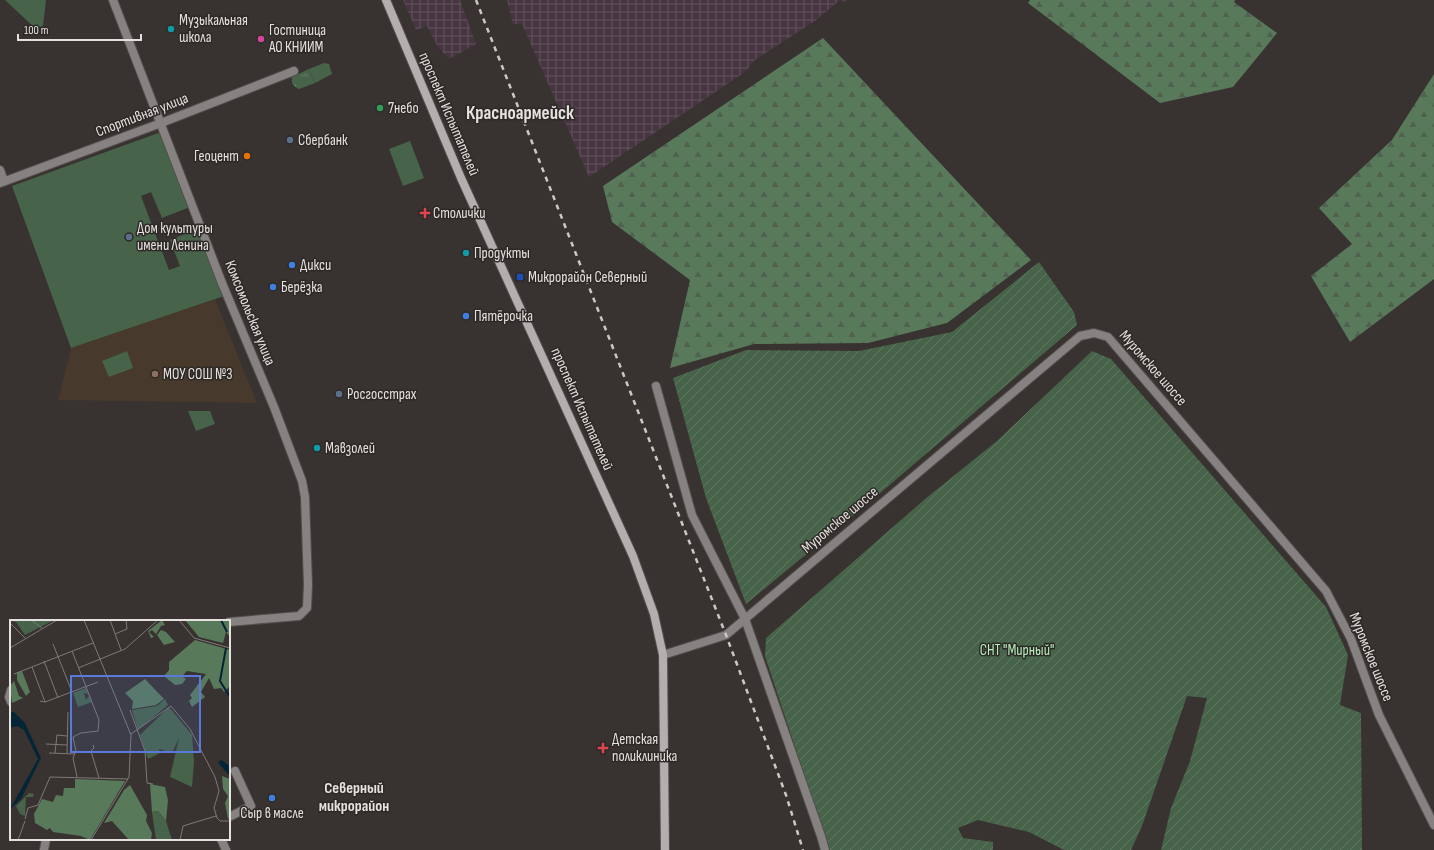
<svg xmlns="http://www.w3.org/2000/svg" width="1434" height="850" font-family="'Sofia Sans Condensed',sans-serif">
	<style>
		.industrial { fill: url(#industrial-grid) }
		.education { fill: #47392b }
		.grass { fill: url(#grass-tufts) }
		.forest { fill: url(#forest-firs) }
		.park { fill: #476349 }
		.garden { fill: url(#garden-furrows) }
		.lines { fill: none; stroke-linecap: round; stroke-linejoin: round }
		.minor-casing { stroke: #544f4c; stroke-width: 10 }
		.tertiary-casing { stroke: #544f4c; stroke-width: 10 }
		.secondary-casing { stroke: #544f4c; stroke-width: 10 }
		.minor { stroke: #868282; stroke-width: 8 }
		.tertiary { stroke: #868282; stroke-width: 8 }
		.secondary { stroke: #b4afaf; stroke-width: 8 }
		.rail { stroke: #cbc8c6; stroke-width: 2.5; stroke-dasharray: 5 5; stroke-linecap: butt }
		.culture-dot { fill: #0f9aa8; stroke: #2d2926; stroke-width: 1.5 }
		.hotel-dot { fill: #d1479c; stroke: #2d2926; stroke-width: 1.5 }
		.leisure-dot { fill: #2e9e5b; stroke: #2d2926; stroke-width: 1.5 }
		.service-dot { fill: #5c6f8a; stroke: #2d2926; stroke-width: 1.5 }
		.food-dot { fill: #e8710a; stroke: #2d2926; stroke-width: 1.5 }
		.health-dot { fill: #e0444e; stroke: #2d2926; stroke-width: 1.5 }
		.shop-dot { fill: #3f7fe0; stroke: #2d2926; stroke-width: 1.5 }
		.transit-dot { fill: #1a4fb4; stroke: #2d2926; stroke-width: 1.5 }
		.education-dot { fill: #8d6e63; stroke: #2d2926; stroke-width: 1.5 }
		.labels { text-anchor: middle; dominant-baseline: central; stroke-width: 3; stroke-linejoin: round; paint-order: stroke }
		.poi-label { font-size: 15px; fill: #e4e1df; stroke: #2d2926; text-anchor: start }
		.street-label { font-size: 15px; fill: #e4e1df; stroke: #2d2926 }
		.park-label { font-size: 15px; fill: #b6eeba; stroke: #2d2926 }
		.neighbourhood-label { font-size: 16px; font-weight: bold; fill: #e4e1df; stroke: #2d2926 }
		.district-label { font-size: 19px; font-weight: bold; fill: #e4e1df; stroke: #2d2926 }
		.inset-river { fill: none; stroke: #042535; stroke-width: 2 }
		.inset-road { fill: none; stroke: #7d7976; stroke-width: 1 }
		.view { fill: #597ada; fill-opacity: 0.15; stroke: #597ada; stroke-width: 2 }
		.inset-edge { fill: none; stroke: #e4e1df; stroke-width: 2 }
	</style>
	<defs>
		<pattern id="industrial-grid" width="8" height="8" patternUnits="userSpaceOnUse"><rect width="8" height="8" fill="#473641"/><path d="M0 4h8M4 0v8" fill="none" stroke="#61535c"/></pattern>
		<pattern id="grass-tufts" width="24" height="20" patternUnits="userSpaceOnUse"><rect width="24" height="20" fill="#476349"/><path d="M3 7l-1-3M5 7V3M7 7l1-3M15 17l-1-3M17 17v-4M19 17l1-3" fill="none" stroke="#617963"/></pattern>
		<pattern id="forest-firs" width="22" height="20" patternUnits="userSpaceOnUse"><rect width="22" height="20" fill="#59795b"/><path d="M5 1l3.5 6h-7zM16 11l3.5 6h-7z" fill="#506150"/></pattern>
		<pattern id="garden-furrows" width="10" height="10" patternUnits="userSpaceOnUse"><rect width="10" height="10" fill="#476349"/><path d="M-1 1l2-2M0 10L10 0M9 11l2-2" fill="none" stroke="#617963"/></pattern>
	</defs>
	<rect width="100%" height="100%" fill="#383330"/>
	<path class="industrial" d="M403 0H460L476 44 449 59 438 47 427 26 416 30Z
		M507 0H848L845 2 840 0 815 21 756 59 745 72 589 177 522 24H513Z"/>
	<path class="education" d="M215 299 257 403 58 400 71 348Z"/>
	<path class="grass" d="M309 69 315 83 299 89C293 87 291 82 292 77Z"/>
	<path class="forest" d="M1030 0H1235L1234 2 1277 33 1233 87 1160 103 1028 3Z
		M823 38 1031 260 947 323 868 343 754 344 670 368 690 280 612 222 603 186Z
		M1434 74V279L1350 342 1311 276 1352 244 1319 208 1392 140Z"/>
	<path class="park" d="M5 0H46L43 26 36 29Z
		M324 63 329 64 332 74 315 83 309 69Z
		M161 132 190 207 162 218 151 192 141 196 169 270 180 266 170 240 198 229 224 296 71 348 12 186Z
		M410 141 424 178 403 186 389 149Z
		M127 351 133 368 109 377 102 361Z
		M188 411H210L215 424 196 431Z"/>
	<path class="garden" d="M1039 262 1074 312 1077 325 879 494 746 604 706 498 673 378 746 350 859 351 952 332Z
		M1092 351 1111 359 1326 607 1348 655 1340 705 1361 713 1362 850H1161L1171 808 1190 761 1207 698 1187 696 1142 826 1131 850H1064L1029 832 978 820 958 828 963 838 993 842V850H829L765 656 766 638 925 499 997 441Z"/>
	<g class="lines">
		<defs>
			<path id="minor" d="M0 170 4 181
				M0 183 161 123 294 71
				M222 283 274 407 302 481 305 497 308 585 307 608 299 616 229 622
				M656 386 692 515 745 619 821 836 825 850
				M663 655 726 635 1080 336 1094 333 1108 337 1326 591 1351 639 1379 715 1434 825
				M11 690 9 697 11 702
				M229 817 251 806 235 771
				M221 839 226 850
				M44 850 46 839"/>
			<path id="tertiary" d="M113 0 222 283"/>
			<path id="secondary" d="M386 0 461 178 633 556 654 614 663 655 665 850"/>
		</defs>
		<use href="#minor" class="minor-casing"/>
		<use href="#tertiary" class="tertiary-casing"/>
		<use href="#secondary" class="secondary-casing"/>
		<use href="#minor" class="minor"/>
		<use href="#tertiary" class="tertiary"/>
		<use href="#secondary" class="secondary"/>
		<path class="rail" d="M476 0 726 635 786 795 803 850"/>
	</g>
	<g class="culture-dot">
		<circle cx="171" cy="29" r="4"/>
		<circle cx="466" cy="253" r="4"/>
		<circle cx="317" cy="448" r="4"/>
	</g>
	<circle class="hotel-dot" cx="261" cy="39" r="4"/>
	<circle class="leisure-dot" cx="380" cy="108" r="4"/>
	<g class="service-dot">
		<circle cx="290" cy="140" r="4"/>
		<circle cx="129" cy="237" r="4"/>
		<circle cx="339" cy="394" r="4"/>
	</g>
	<circle class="food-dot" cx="247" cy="156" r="4"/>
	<g class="health-dot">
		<path d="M423 207h4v4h4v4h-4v4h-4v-4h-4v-4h4z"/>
		<path d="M601 742h4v4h4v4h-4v4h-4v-4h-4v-4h4z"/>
	</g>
	<g class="shop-dot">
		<circle cx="292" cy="265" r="4"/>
		<circle cx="273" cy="287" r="4"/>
		<circle cx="466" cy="316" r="4"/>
		<circle cx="272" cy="798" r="4"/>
	</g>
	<rect class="transit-dot" x="516" y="273" width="8" height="8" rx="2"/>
	<circle class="education-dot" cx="155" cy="374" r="4"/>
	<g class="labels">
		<g class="poi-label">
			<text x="179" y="20">Музыкальная<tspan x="179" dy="17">школа</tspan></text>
			<text x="269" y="30">Гостиница<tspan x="269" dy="17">АО КНИИМ</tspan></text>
			<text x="388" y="108">7небо</text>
			<text x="298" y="140">Сбербанк</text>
			<text x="239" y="156" text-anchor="end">Геоцент</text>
			<text x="433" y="213">Столички</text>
			<text x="137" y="228">Дом культуры<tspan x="137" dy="17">имени Ленина</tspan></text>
			<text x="474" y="253">Продукты</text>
			<text x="300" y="265">Дикси</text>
			<text x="528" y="277">Микрорайон Северный</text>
			<text x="281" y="287">Берёзка</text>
			<text x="474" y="316">Пятёрочка</text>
			<text x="163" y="374">МОУ СОШ №3</text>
			<text x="347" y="394">Росгосстрах</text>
			<text x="325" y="448">Мавзолей</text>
			<text x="612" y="739">Детская<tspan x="612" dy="17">поликлиника</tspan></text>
			<text x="272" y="813" text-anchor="middle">Сыр в масле</text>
		</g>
		<g class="street-label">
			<text transform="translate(449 114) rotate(67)">проспект Испытателей</text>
			<text transform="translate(142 115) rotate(-21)">Спортивная улица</text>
			<text transform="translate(250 313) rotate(68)">Комсомольская улица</text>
			<text transform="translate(1153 368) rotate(49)">Муромское шоссе</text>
			<text transform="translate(582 409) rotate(66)">проспект Испытателей</text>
			<text transform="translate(840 520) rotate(-40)">Муромское шоссе</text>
			<text transform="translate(1371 657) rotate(68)">Муромское шоссе</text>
		</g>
		<g class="park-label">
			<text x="1017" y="650">СНТ "Мирный"</text>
		</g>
		<g class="neighbourhood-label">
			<text x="354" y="788">Северный<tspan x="354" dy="18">микрорайон</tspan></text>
		</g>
		<g class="district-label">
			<text x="520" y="113">Красноармейск</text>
		</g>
	</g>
	<g transform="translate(10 620)">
		<rect width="220" height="220" fill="#383330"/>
		<path d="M152 0 155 5 151 6 146 14 142 10 139 12 144 17 141 18 138 11ZM175 0H220V17L216 12 213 23 189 17ZM151 10 156 12 165 22 154 25 147 15ZM185 20 220 30V66L214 72 211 68 204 69 199 58 191 72 195 77 182 87 179 81 182 78 180 75 196 54 177 51 172 56 176 59 172 64 165 65 154 56 159 50V42ZM12 51 20 72 16 76 7 60V53ZM135 59 154 79 146 85 122 89 123 81 115 73ZM4 61 9 76 13 78 2 83 0 66ZM212 156 220 159V198L218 199 215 183 218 176 213 169ZM65 159 115 161 80 220 71 216 43 212 40 208 37 210 25 203 24 194 32 179 43 182 46 175 53 176 54 168H65ZM140 164 155 167 158 180 156 201 148 191 142 192ZM120 165 137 195 136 201 142 213 141 220H119L102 201 94 203 114 170Z" fill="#59795b"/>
		<path d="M148 191 156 201 162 220H146L142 192Z" fill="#476349"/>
		<path d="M76 68 78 74 74 73 76 80 79 76 82 82 68 87 63 73Z" fill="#476349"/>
		<path d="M44 0 15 15 6 2 0 1ZM155 79 158 85 128 110 122 90 147 86ZM159 87 182 115 184 142 182 167 160 157 169 118 162 133 149 129 150 133 138 139 130 115ZM19 173 24 174 23 177H16L15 196 10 194 6 186Z" fill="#476349"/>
		<path d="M0 92H4L15 103 31 138 11 179 0 189 28 139 14 110 7 106 0 108ZM212 140 218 145 220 144V156L209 144V141Z" fill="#042535"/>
		<path class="inset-river" d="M211 0 217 12M216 28 210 61 220 77"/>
		<path class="inset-road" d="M21 0 32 8M74 0 121 115 119 157 81 220M100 0 111 30M169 0 184 18 220 28M0 3 15 18M105 14 117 9 116 0M43 24 62 72M0 28 47 0M62 31 89 100 88 111 71 113 63 117 66 131 63 138 67 157M34 41 48 78M22 47 35 82 30 81M68 48 115 29 148 0M4 54 83 23M35 82 88 62M120 90 135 131 137 163 143 164M121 114 161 86 180 109 205 157 209 171 204 188 207 198 210 201H220M36 124 57 125M83 125 84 128 81 131 89 158M39 133 65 134M45 133 47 115 57 116M57 133 58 92M15 199 18 188 28 185 40 157 118 159M8 220 15 201M170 220 173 206 206 196"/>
		<path class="view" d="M61 56H190V132H61Z"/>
		<rect width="220" height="220" class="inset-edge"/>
	</g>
	<path d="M18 34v6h123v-6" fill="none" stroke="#e4e1df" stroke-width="2"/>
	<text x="24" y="34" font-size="12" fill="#e4e1df" stroke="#2d2926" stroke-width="3" paint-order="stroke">100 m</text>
</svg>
